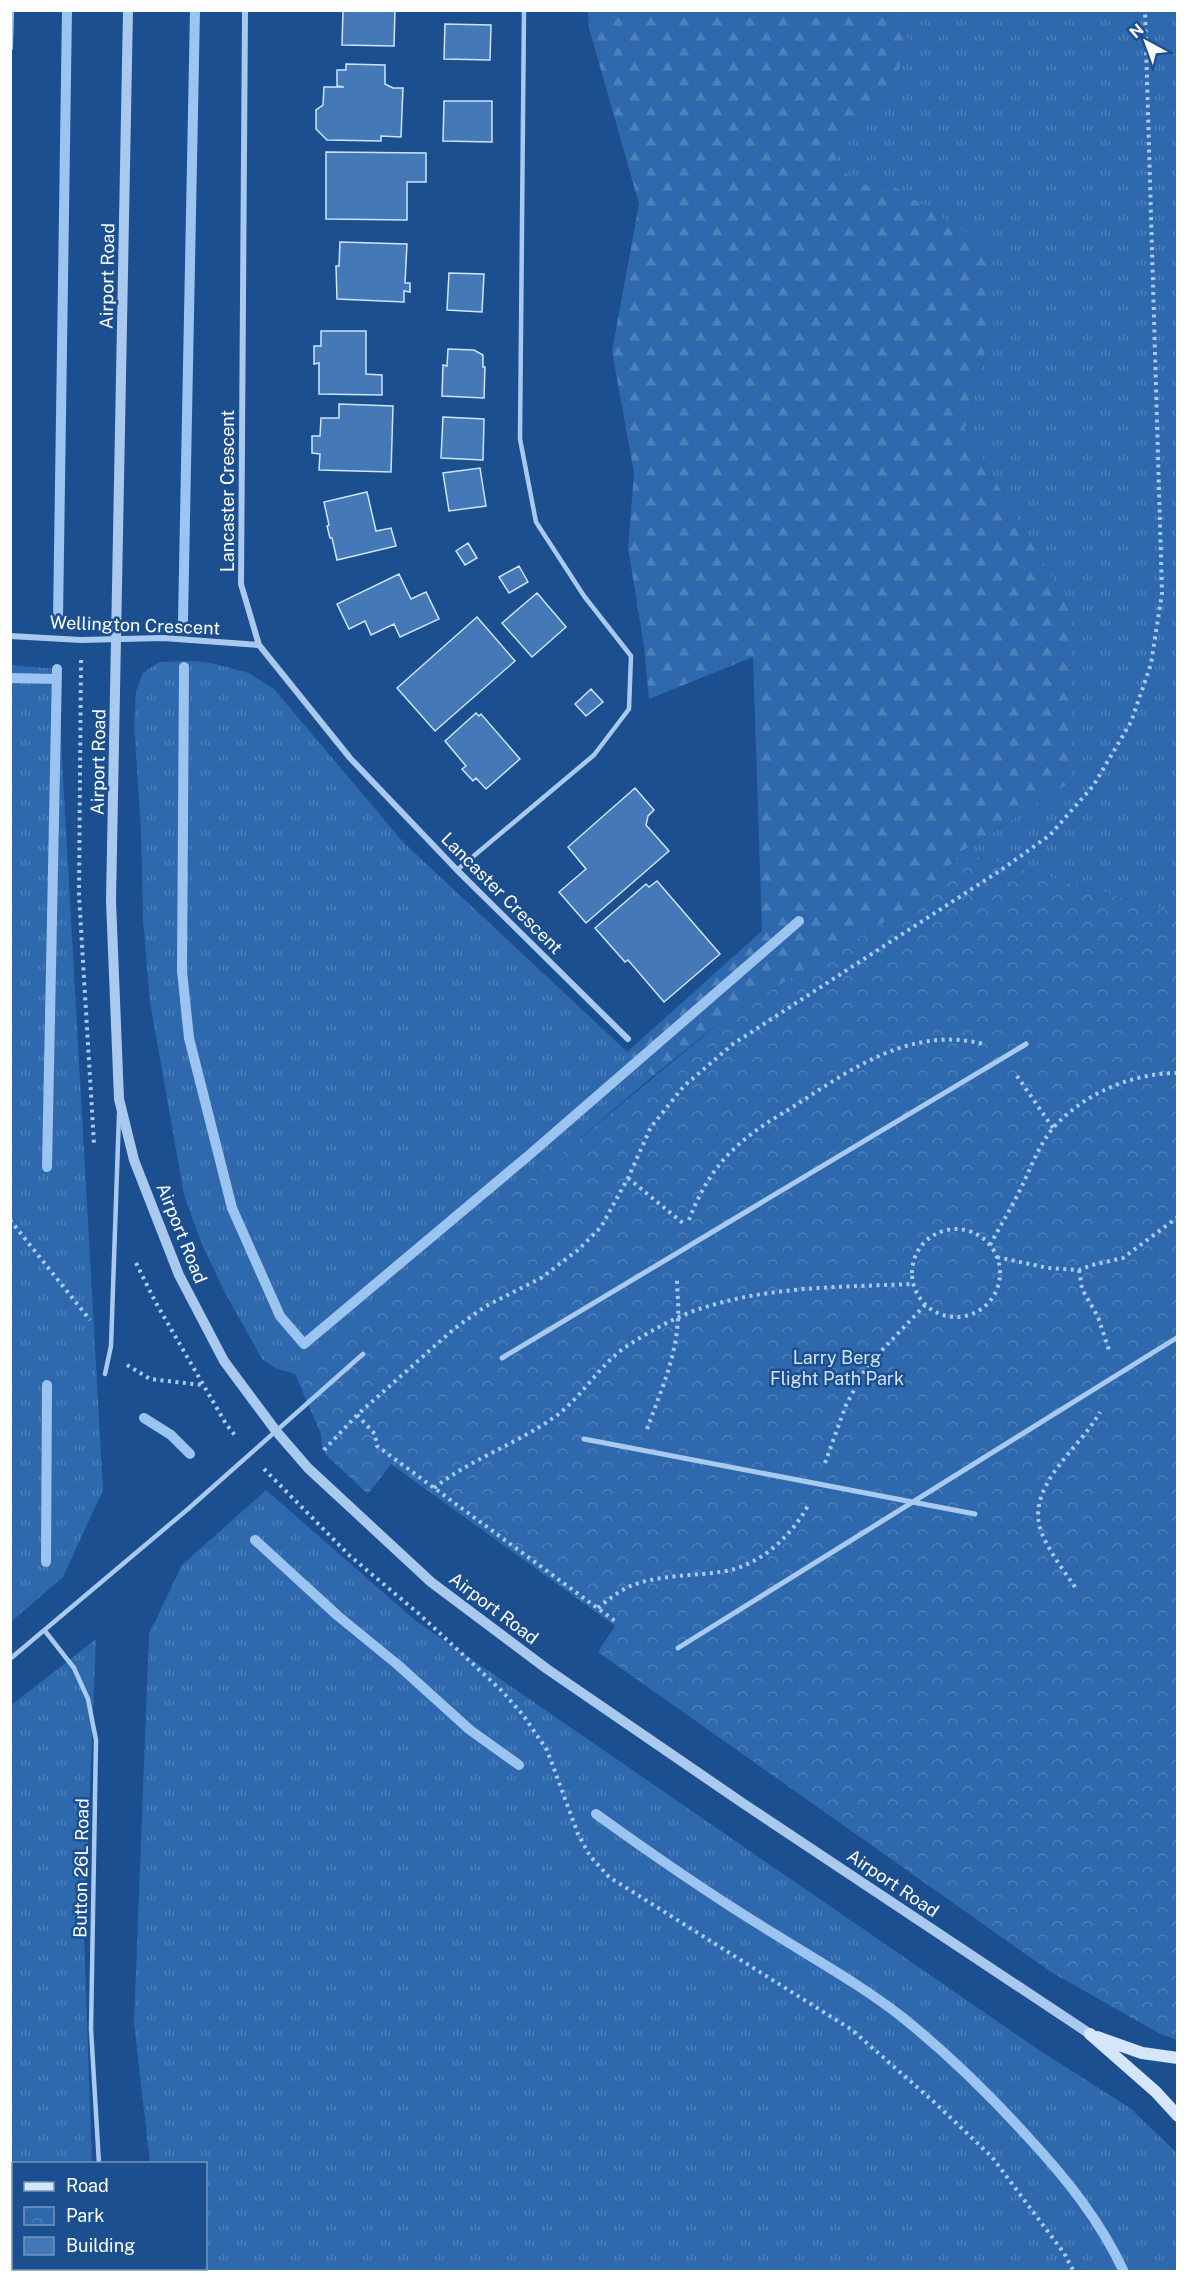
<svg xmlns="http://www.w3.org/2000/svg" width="1188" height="2282" font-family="'Public Sans',sans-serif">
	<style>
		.grass { fill: url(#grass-tufts) }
		.forest { fill: url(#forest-firs) }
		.park { fill: url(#park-crowns) }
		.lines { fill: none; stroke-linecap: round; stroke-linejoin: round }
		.stream { stroke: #9cc4f0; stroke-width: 10 }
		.building { fill: #4478b7; stroke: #cfe3fa; stroke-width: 1.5 }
		.path { stroke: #a9c9ee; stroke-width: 4; stroke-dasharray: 3 4.5; stroke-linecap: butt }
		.service { stroke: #a9c9ee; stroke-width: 4.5 }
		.pedestrian { stroke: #a9c9ee; stroke-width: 5 }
		.minor { stroke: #a9c9ee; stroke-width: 6 }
		.tertiary { stroke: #a9c9ee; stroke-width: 10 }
		.secondary { stroke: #d6e6fa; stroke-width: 12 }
		.labels { text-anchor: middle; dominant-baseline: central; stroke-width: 5; stroke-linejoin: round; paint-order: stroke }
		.street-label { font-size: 18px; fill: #fff; stroke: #1b4f8f }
		.park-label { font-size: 18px; fill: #cfe3fa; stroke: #1b4f8f }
	</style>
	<defs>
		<pattern id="grass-tufts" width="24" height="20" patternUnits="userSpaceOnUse" patternTransform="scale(1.5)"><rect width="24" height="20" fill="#2e69ad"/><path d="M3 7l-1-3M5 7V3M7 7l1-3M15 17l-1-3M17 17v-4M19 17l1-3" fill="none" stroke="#4d80b9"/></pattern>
		<pattern id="forest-firs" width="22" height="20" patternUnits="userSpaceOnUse" patternTransform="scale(1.5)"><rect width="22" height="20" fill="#2e69ad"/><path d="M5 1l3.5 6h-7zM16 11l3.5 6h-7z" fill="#4d80b9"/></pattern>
		<pattern id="park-crowns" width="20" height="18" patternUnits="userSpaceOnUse" patternTransform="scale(1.5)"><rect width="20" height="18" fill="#2e69ad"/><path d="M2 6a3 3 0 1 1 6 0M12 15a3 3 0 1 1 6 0" fill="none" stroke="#4d80b9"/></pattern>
	</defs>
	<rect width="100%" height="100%" fill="#1b4f8f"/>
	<path class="grass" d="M899 11H1177V913L961 852 1072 781V613L965 428 993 323 893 186 861 184 834 164 840 127 886 104 909 44Z
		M192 661 211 663 249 673 274 689 404 843 653 1076 537 1175 295 1374 277 1369 262 1359 225 1293 201 1242 184 1195 150 1002 143 920 141 831 134 725 136 691 143 673 159 662Z
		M11 665 57 669 103 1490 63 1577 11 1622Z
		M266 1490 416 1621 1039 2050 1130 2108 1177 2153V2271H167L166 2269 206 2268V2164L150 2163 134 2023 149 1634 182 1565Z
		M96 1639 84 1933 92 2163 14 2164 13 2258 10 2254V1706Z
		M112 2268 113 2271 26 2272 23 2269Z"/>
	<path class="forest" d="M588 11H899L909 44 886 104 841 127 834 164 861 184 893 186 984 244 993 323 965 428 1072 613V781L961 852 926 897 728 1016 653 1076 627 1052 762 931 753 657 649 699 644 646 628 548 634 473 612 351 639 204 589 28Z"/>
	<path class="park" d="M961 852 1177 913V2040L1160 2034 1051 1972 598 1652 615 1626 391 1464 368 1494 328 1457 322 1449 321 1434 295 1374 728 1016 926 897Z"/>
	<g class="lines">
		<path class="stream" d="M58 619 67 10
			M183 620 195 10
			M184 667 182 971 189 1038 232 1208 280 1316 304 1344 528 1156 799 921
			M10 678 57 679
			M47 1167 57 669
			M144 1418 171 1435 190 1454
			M255 1540 338 1616 398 1665 470 1730 519 1765
			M46 1562 47 1385
			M596 1814C653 1855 712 1896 773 1933 816 1960 861 1985 902 2017 947 2053 988 2093 1027 2136 1065 2177 1100 2220 1124 2272"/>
	</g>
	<path class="building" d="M343 10H395L394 46 342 45Z
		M445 24 491 25 490 60 444 59Z
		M346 64 385 65V84L393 88H403L401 137 381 136V141L327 140 316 129V110L323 105 324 87H344L337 86V70H346Z
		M444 101H492V142L443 141Z
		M326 152 426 153V182H407V220L326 219Z
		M340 242 407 244 405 283H410V292L404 291V302L337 299 336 266H339Z
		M449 273 484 274 482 312 447 310Z
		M321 331H366V374L382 375V395L319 394V363L314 364V346H321Z
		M448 349 474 350 483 355V367H485L484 398 442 396 443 365 447 366Z
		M339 404 393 406 391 472 319 470 320 454 312 453V436H320L321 418H339Z
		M443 417 484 419 483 460 441 458Z
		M480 468 486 506 449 511 443 473Z
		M367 492 376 531 391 528 396 546 337 560 332 538H330L327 526 329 525 324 502Z
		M468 543 477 558 465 565 456 551Z
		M519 566 528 582 509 593 499 577Z
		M399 574 411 599 426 592 439 619 400 637 394 624 371 635 365 621 349 629 337 604Z
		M537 593 566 627 532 657 502 623Z
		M477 617 515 661 435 731 397 688Z
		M591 689 603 702 586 716 575 704Z
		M476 713 479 716 481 714 520 759 486 789 476 778 473 781 462 769 466 766 445 741Z
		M635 788 654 810 648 816 646 825 669 851 586 923 559 892 586 869 568 847Z
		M657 881 720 954 664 1002 628 960 625 962 595 928 646 884 649 887Z"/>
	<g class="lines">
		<path class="path" d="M81 660 79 895 94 1144
			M1017 1076 1053 1128
			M628 1178 684 1224
			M10 1220 90 1320
			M689 1220C699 1193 714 1167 735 1148 753 1130 777 1117 799 1103 854 1067 913 1026 983 1044
			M912 1273a44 44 0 1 1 88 0a44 44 0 1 1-88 0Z
			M990 1245C1000 1226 1012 1207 1021 1188 1031 1168 1039 1144 1054 1127 1085 1093 1132 1073 1178 1073
			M997 1257 1048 1268 1079 1270 1092 1265 1123 1258 1178 1217
			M136 1263 156 1303 226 1424 237 1438
			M1079 1270 1082 1289 1098 1317 1110 1353
			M127 1365 150 1379 202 1385
			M357 1415 375 1434 377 1446 615 1621
			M647 1429C660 1393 677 1356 678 1317 679 1304 677 1292 677 1279
			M324 1450 357 1415 455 1328 486 1306 541 1278 578 1250 601 1227 628 1178 651 1127 684 1086 733 1044 1001 870 1050 835 1093 786 1131 722 1151 664 1162 593 1145 10
			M825 1463 846 1405 867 1366 925 1305
			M264 1469 350 1556 418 1613 501 1690 523 1715 547 1750 578 1834 590 1856 609 1877 852 2030 934 2102 992 2157 1064 2253 1074 2272
			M434 1488C471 1459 517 1444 556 1416 583 1396 599 1365 627 1346 652 1330 680 1314 709 1306 774 1286 846 1287 913 1284
			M1075 1587C1064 1571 1051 1554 1043 1536 1021 1488 1080 1449 1100 1412
			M598 1608C609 1599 620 1590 633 1585 661 1575 691 1576 720 1572 759 1567 791 1537 809 1504"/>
		<path class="service" d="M457 870 594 755 629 709 631 656 584 596 536 522 520 439 524 10
			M105 1374 111 1346 119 1114
			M45 1631 74 1668 88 1699 96 1740 91 2029 99 2164
			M10 1659 188 1509 363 1354
			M118 2268V2272"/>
		<path class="pedestrian" d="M502 1358 1026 1044
			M584 1439 975 1514
			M678 1648 1178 1337"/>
		<path class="minor" d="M245 10 241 584 259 645 350 758 457 870 628 1039
			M10 48 11 10
			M10 636 81 640 163 638 259 645"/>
		<path class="tertiary" d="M128 10 111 901 119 1099 134 1160 179 1275 224 1361 276 1431 308 1468 431 1582 547 1669 744 1804 1090 2034"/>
		<path class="secondary" d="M1090 2034 1156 2092 1178 2116
			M1097 2037 1142 2053 1178 2058"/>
	</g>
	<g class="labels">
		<g class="street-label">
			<text transform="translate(107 276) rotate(-89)">Airport Road</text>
			<text transform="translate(227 491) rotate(-90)">Lancaster Crescent</text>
			<text transform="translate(135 625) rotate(2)">Wellington Crescent</text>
			<text transform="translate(98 762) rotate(-89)">Airport Road</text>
			<text transform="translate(502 893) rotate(45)">Lancaster Crescent</text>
			<text transform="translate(182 1233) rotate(68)">Airport Road</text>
			<text transform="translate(494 1608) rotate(37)">Airport Road</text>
			<text transform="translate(81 1868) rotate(-89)">Button 26L Road</text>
			<text transform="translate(893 1883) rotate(34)">Airport Road</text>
		</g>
		<g class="park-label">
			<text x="837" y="1357">Larry Berg<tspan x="837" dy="21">Flight Path Park</tspan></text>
		</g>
	</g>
	<rect width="1188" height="2282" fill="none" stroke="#ffffff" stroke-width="24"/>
	<rect x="12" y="2162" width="195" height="108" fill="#1b4f8f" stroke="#7695bc" stroke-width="1.5"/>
	<rect x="24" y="2182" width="30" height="9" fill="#d6e6fa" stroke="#7695bc" stroke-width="1.5"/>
	<text x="66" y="2192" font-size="18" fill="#ffffff">Road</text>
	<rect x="24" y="2207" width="30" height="18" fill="url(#park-crowns)" stroke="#7695bc" stroke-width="1.5"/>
	<text x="66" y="2222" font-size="18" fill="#ffffff">Park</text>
	<rect x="24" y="2237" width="30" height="18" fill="#4478b7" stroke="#7695bc" stroke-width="1.5"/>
	<text x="66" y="2252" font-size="18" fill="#ffffff">Building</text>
	<g transform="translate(1146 42) rotate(319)" stroke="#1b4f8f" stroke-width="4.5" paint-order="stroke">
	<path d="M0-4.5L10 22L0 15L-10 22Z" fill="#ffffff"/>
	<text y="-9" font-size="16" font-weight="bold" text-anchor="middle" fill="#ffffff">N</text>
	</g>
</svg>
